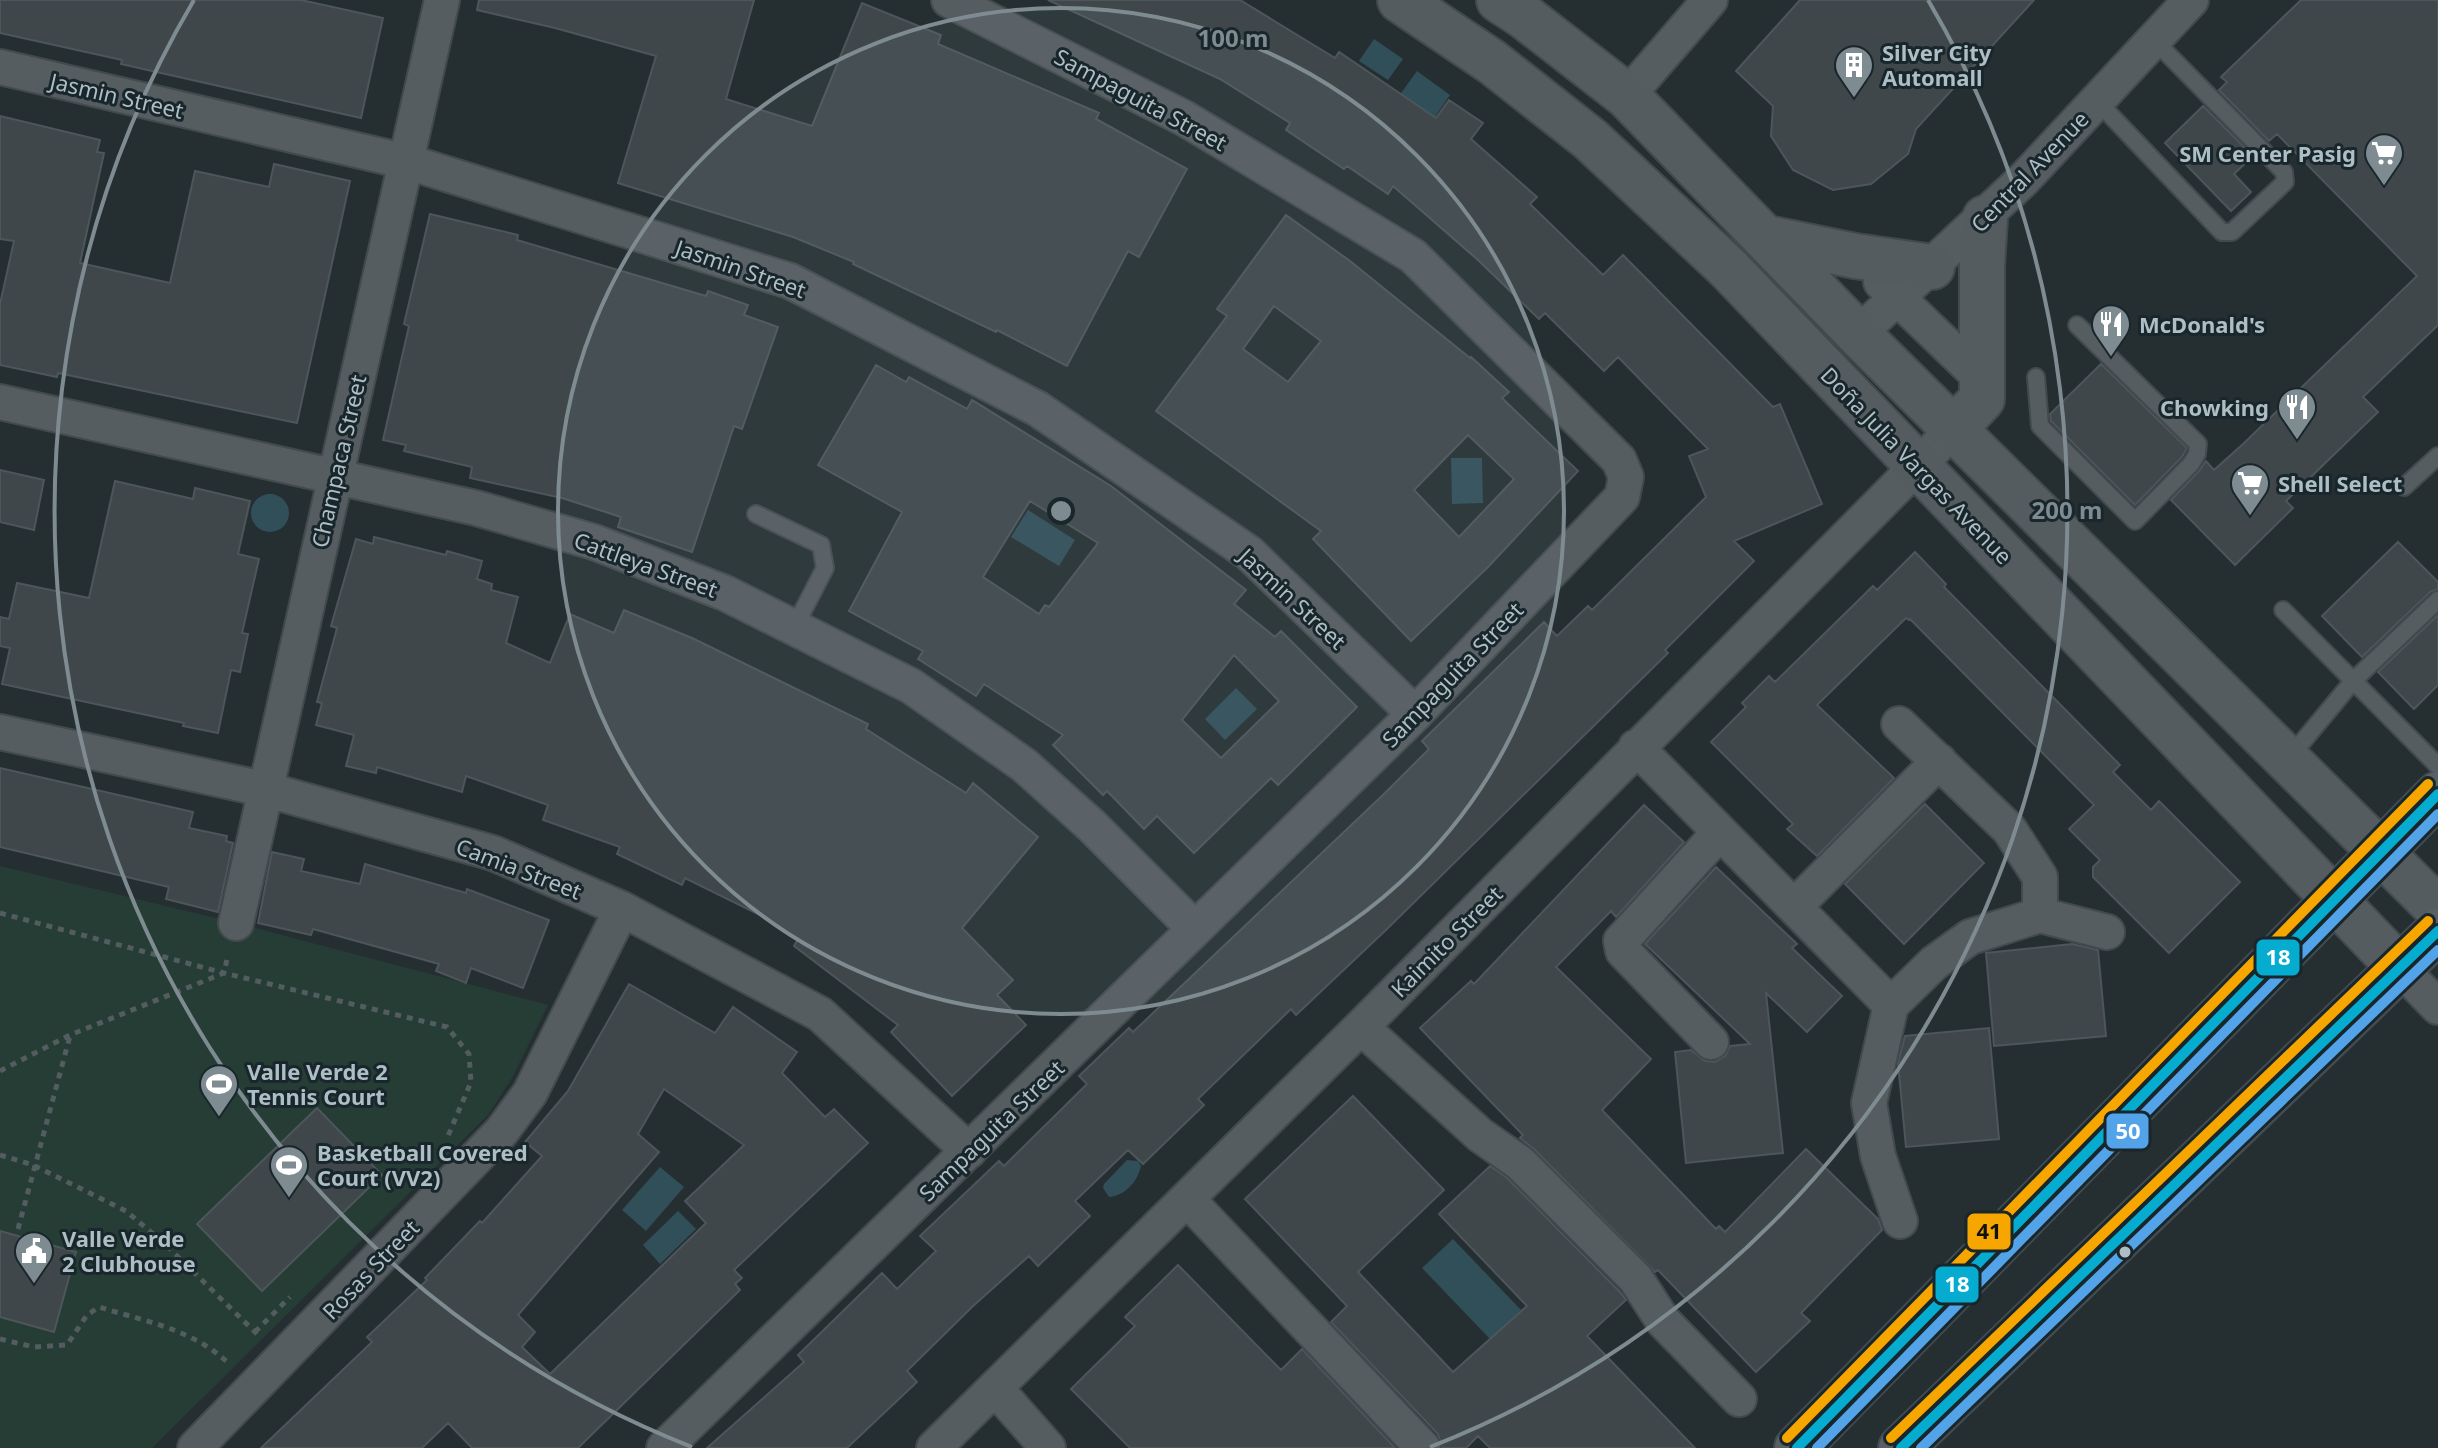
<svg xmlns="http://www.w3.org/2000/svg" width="2438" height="1448" font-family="'Noto Sans',sans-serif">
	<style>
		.green { fill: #263d36 }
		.water { fill: #314f59 }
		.building { fill: #3f474a; stroke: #4d565a; stroke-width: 2; fill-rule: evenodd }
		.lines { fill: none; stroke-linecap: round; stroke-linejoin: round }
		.lane-casing { stroke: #434a4d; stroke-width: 20 }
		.street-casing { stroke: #434a4d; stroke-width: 38 }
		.secondary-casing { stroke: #434a4d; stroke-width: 48 }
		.primary-casing { stroke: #424b4f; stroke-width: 48 }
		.path { stroke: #535c5f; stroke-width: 5; stroke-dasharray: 6 6; stroke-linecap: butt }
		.lane { stroke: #565d61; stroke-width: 16 }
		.street { stroke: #565d61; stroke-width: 34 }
		.secondary { stroke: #545c5f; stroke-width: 44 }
		.primary { stroke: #586063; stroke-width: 44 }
		.bus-1-casing { stroke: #19272c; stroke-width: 16 }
		.bus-2-casing { stroke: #19272c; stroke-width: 16 }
		.bus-3-casing { stroke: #19272c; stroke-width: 16 }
		.bus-1 { stroke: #06acd0; stroke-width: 10 }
		.bus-2 { stroke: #53a3e8; stroke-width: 10 }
		.bus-3 { stroke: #f7a600; stroke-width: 10 }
		.ring { fill: none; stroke: #7e8c92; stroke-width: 4 }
		.bus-dot { fill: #aebec5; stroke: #19272c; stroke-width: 3 }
		.labels { text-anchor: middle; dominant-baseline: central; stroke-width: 6; stroke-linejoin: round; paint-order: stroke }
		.poi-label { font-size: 22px; font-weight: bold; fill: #aebec5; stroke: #19272c; text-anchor: start }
		.street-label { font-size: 22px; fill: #aebec5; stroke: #19272c }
		.centre { fill: #7e8c92; stroke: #19272c; stroke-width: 4 }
		.ring-label { font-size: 24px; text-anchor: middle; font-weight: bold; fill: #7e8c92; stroke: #19272c; stroke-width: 6; stroke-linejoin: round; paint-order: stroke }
		.line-badge { stroke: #19272c; stroke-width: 3 }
		.badge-label { font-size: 22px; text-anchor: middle; font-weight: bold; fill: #fff }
		.pale-badge-label { font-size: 22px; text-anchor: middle; font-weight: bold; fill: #111 }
	</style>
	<rect width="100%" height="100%" fill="#252f32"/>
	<path class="green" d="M0 866 236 923 548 1005 512 1078 488 1115 152 1448H0Z"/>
	<path class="water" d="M1374 39 1403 59 1388 80 1359 61Z
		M1417 71 1450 95 1430 124 1396 100Z
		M1451 458H1482L1483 503 1452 504Z
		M251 513a19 19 0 1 1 38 0a19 19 0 1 1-38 0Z
		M1028 510 1075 540 1059 566 1011 537Z
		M1236 688 1257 709 1225 740 1205 719Z
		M1127 1160 1138 1161 1141 1166C1138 1181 1125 1196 1109 1197L1103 1188 1104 1184Z
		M660 1167 684 1187 646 1231 622 1210Z
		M678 1211 696 1229 660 1264 643 1245Z
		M1453 1239 1521 1310 1490 1339 1422 1268Z"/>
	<path class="building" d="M0 0H301L383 18 361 118 121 64 122 60 0 33Z
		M479 0H754L726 99 812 126 862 3 941 35 938 44 1099 113 1096 119 1187 169 1139 257 1128 251 1067 366 997 330 996 332 853 264 854 262 793 237 618 183 656 56 555 28 477 10Z
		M1048 0H1240L1335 58 1339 52 1436 118 1449 100 1483 123 1471 139 1537 197 1530 204 1603 275 1623 255 1773 407 1780 404 1822 504 1734 541 1754 561 1665 650 1668 653 1387 929 1296 1015 1291 1009 1198 1099 1204 1105 1143 1164 1128 1150 1075 1201 1090 1216 1038 1266 1029 1256 972 1307 907 1371 917 1382 847 1448H707L804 1362 798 1355 882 1273 897 1289 936 1251 920 1236 999 1161 1004 1166 1087 1084 1079 1076 1129 1028 1133 1032 1385 793 1429 749 1422 741 1544 622 1557 636 1588 606 1592 610 1706 497 1689 456 1708 449 1618 357 1604 371 1545 313 1539 319 1478 260 1393 186 1388 194 1347 166 1344 169 1286 130 1290 123 1220 79Z
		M1800 0H2034L1916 129 1908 154 1871 184 1833 190 1793 170 1771 136 1773 106 1736 71Z
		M2301 0H2438V325L2363 397 2378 412 2286 501 2293 508 2235 565 2171 500 2199 471 2206 461 2214 470 2243 444 2417 276 2277 134 2269 141 2219 90 2227 82 2221 77Z
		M2203 106 2253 156 2234 174 2251 192 2231 211 2165 143Z
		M0 116 100 140 97 152 104 153 80 263 170 283 195 171 269 187 274 164 350 181 297 423 58 373 57 377 0 365V304L14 241 0 239Z
		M430 214 518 235 517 240 706 296 708 291 748 305 744 315 778 327 742 429 734 426 692 552 618 527 621 517 562 498 470 478 472 467 404 451 406 445 383 440 409 326 404 324Z
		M1286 215 1350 261 1470 358 1471 357 1509 392 1502 398 1578 471 1488 567 1411 641 1313 539 1321 531 1156 411 1227 316 1217 309ZM1274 306 1321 341 1288 382 1243 349ZM1468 435 1514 479 1459 537 1414 490Z
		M2101 364 2187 448 2182 457 2135 505 2051 421 2050 414Z
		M876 365 906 382 909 377 967 409 972 400 1111 486 1246 590 1234 604 1275 637 1281 631 1357 707 1278 785 1271 778 1194 853 1157 816 1144 829 1107 791 1103 795 1053 745 1063 735 984 684 976 696 918 659 923 651 849 611 902 512 818 465ZM1030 501 1098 543 1049 607 1045 605 1039 614 983 577ZM1234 655 1279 701 1221 758 1182 720Z
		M0 470 44 480 34 530 0 522Z
		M115 481 193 499 195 488 250 501 238 554 259 559 242 633 248 634 240 672 231 670 218 733 183 726 184 723 2 684 10 648 0 646V617L9 619 17 583 89 598Z
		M374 537 446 555 447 551 482 561 477 579 492 584 491 590 518 597 506 643 550 663 570 614 614 633 624 610 692 638 868 724 866 729 966 793 973 783 1038 837 962 928 1013 980 997 995 1026 1025 952 1096 891 1032 898 1025 794 946 798 939 764 917 685 878 682 885 617 854 620 847 543 820 548 805 466 776 462 792 377 767 376 773 346 766 354 735 316 725 322 703 317 702 337 628 331 626 356 539 373 544Z
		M2398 542 2438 582V589L2430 592 2362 657 2322 616Z
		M1915 552 1946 584 1944 587 2120 765 2113 772 2151 810 2159 801 2240 882 2169 953 2093 877V867L2100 860 2069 829 2094 805 1910 619 1909 620 1906 618 1817 705 1894 778 1817 856 1787 829 1793 824 1711 742 1746 707 1742 703 1769 676 1775 682 1873 586 1877 590Z
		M2438 615V685L2414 709 2378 672Z
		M0 768 193 812 189 828 227 836 226 841 233 843 218 912 166 899 169 887 0 847Z
		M1925 804 1984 863 1904 944 1845 884Z
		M1644 805 1684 842 1616 917 1611 911 1556 967 1651 1059 1602 1110 1716 1229 1719 1226 1725 1232 1806 1149 1878 1219 1882 1230 1801 1313 1810 1321 1756 1372 1658 1270 1655 1272 1534 1149 1520 1138 1523 1135 1420 1028 1471 981 1474 984Z
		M272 852 304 859 301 871 360 884 365 864 466 893 467 889 549 920 523 988 471 968 466 983 436 971 439 964 313 929 311 935 258 923Z
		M1716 867 1797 944 1792 948 1842 996 1807 1032 1766 993 1783 1153 1686 1163 1675 1052 1691 1050 1705 1061 1715 1062 1725 1056 1730 1046 1750 1044 1645 944Z
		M2072 944 2098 950 2106 1036 1994 1046 1986 953Z
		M629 984 715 1033 733 1007 797 1052 782 1073 825 1117 834 1109 868 1143 734 1270 742 1278 735 1284 740 1290 578 1448H472L448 1423 422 1448H261L372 1342 367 1337 427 1280 425 1278 480 1221 482 1223 542 1156 525 1142 568 1091ZM664 1089 744 1145 685 1201 706 1223 550 1374 522 1347 535 1332 518 1315 659 1152 638 1134Z
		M1989 1028 1999 1139 1906 1147 1898 1063 1905 1036Z
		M1353 1096 1444 1190 1358 1272 1453 1372 1527 1306 1439 1214 1490 1166 1507 1178 1620 1292 1626 1300 1587 1336 1695 1448H1490L1478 1436 1466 1448H1442L1438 1434 1331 1322 1347 1306 1245 1199Z
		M317 1108 382 1175 262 1291 197 1224Z
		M0 1231 76 1252 54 1332 0 1317Z
		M1178 1265 1281 1370 1302 1349 1395 1448H1130L1071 1389 1135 1326 1125 1317Z"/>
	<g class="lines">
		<defs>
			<path id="lane" d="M2097 101 2222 232H2232L2285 182 2284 172 2154 40
				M2036 377 2040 426 2135 521 2191 464 2197 454 2198 444 2077 325
				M2404 487 2438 456
				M756 514 821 545 825 568 794 628
				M2283 610 2438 766
				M2289 758 2353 681 2438 600"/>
			<path id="street" d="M0 67 408 162 790 281 1038 409 1249 553 1415 714
				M1627 96 1710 0
				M1881 282 1982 379
				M1858 334 2024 179 2191 0
				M0 402 476 508 594 542 725 593 911 686 1024 765 1092 826 1195 929
				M1899 724 2009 829 2040 877V915
				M0 732 264 789 493 853 622 909 820 1014 969 1151
				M1636 747 1891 1005
				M1794 907 1939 761
				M236 923 442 0
				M2400 968 2438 1007
				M1361 1027 1480 1135 1520 1163 1636 1279 1663 1321 1739 1399
				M1711 1042 1623 951 1621 941 1720 832
				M1187 1199 1423 1448
				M1900 1221 1878 1156 1869 1103 1891 1005 1934 963 1970 937 2040 915 2107 932
				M995 1388 1048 1448
				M195 1448 502 1131 530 1093 622 909
				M664 1448 1415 714 1622 497 1626 477 1619 460 1413 256 1184 118 949 0
				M934 1448 1361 1027 1954 429"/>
			<path id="secondary" d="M1400 0 1492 62 1590 139 1728 268 2400 968
				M1499 0 1525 17 1627 96 1858 334 2438 909
				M1767 238 1855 256 1932 267
				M1954 429 1982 399V265L1985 218"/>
			<path id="primary" d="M1797 1448 2438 794
				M1901 1448 2438 931"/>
		</defs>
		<use href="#lane" class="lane-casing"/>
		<use href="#street" class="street-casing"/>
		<use href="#secondary" class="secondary-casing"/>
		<use href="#primary" class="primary-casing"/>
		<path class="path" d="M0 913 224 973 447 1027 469 1054 471 1082 448 1136
			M0 1071 70 1035 224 973 228 955
			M0 1155 33 1165 126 1211 165 1244 257 1334
			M18 1229 70 1036
			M255 1332 290 1297
			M0 1339 34 1347 67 1345 87 1315 99 1307C144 1321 196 1330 230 1365"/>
		<use href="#lane" class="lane"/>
		<use href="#street" class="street"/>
		<use href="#secondary" class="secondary"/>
		<use href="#primary" class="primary"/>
		<defs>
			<path id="bus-1" d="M1797 1448 2438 794
				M1901 1448 2438 931"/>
			<path id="bus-2" d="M1817 1448 2438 814
				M1921 1448 2438 950"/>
			<path id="bus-3" d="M1787 1438 2428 784
				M1891 1438 2428 921"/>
		</defs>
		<use href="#bus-1" class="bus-1-casing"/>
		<use href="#bus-2" class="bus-2-casing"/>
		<use href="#bus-3" class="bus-3-casing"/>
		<use href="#bus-1" class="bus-1"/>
		<use href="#bus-2" class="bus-2"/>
		<use href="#bus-3" class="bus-3"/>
	</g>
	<circle cx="1061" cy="511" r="503" fill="#7e8c92" fill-opacity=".12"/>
	<g class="ring">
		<circle cx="1061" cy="511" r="503"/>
		<path d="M692 1447A1006 1006 0 0 1 194 0M1928 0A1006 1006 0 0 1 1430 1447"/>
	</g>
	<defs>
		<symbol id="building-pin" viewBox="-11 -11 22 30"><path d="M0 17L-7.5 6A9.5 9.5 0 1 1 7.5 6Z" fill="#7e8c92" stroke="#19272c"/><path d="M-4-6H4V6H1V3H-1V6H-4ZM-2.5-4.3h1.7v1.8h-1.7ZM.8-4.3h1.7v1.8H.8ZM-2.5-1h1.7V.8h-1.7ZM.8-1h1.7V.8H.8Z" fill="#fff"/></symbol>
		<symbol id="supermarket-pin" viewBox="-11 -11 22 30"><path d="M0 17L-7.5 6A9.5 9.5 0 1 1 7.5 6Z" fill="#7e8c92" stroke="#19272c"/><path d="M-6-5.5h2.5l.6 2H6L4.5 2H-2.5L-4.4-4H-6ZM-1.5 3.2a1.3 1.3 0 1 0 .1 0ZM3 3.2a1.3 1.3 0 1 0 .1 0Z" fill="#fff"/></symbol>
		<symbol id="restaurant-pin" viewBox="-11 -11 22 30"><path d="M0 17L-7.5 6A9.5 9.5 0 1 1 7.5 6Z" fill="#7e8c92" stroke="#19272c"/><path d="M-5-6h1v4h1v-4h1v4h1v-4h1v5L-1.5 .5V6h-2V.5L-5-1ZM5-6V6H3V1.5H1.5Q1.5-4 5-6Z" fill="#fff"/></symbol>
		<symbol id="stadium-pin" viewBox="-11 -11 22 30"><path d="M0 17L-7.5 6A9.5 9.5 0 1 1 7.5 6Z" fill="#7e8c92" stroke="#19272c"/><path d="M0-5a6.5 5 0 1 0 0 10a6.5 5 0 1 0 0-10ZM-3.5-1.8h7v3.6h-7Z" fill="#fff"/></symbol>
		<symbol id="civic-pin" viewBox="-11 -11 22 30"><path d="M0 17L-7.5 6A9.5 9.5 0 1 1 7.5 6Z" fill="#7e8c92" stroke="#19272c"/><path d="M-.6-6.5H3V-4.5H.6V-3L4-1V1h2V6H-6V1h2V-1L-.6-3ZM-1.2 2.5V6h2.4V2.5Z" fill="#fff"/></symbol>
	</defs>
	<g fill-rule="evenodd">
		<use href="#building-pin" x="1832" y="43" width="44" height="60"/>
		<use href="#supermarket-pin" x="2362" y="131" width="44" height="60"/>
		<use href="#restaurant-pin" x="2089" y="302" width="44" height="60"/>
		<use href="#restaurant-pin" x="2275" y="385" width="44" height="60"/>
		<use href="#supermarket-pin" x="2228" y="461" width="44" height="60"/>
		<use href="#stadium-pin" x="197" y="1062" width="44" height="60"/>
		<use href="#stadium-pin" x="267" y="1143" width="44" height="60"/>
		<use href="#civic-pin" x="12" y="1229" width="44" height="60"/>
	</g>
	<circle class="bus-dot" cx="2125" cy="1252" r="7"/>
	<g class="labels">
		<g class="poi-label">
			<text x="1882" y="52">Silver City<tspan x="1882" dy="25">Automall</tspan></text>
			<text x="2356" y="153" text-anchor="end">SM Center Pasig</text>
			<text x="2139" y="324">McDonald's</text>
			<text x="2269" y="407" text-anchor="end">Chowking</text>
			<text x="2278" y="483">Shell Select</text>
			<text x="247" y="1071">Valle Verde 2<tspan x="247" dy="25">Tennis Court</tspan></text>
			<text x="317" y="1152">Basketball Covered<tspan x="317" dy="25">Court (VV2)</tspan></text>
			<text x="62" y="1238">Valle Verde<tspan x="62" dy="25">2 Clubhouse</tspan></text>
		</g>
		<g class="street-label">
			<text transform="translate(117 95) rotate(13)">Jasmin Street</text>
			<text transform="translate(1141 99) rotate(28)">Sampaguita Street</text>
			<text transform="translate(2029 171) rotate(-46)">Central Avenue</text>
			<text transform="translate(741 268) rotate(19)">Jasmin Street</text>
			<text transform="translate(338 461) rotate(-77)">Champaca Street</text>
			<text transform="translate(1917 465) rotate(46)">Doña Julia Vargas Avenue</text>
			<text transform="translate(646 564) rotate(20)">Cattleya Street</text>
			<text transform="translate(1293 598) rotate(43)">Jasmin Street</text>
			<text transform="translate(1452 674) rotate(-46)">Sampaguita Street</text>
			<text transform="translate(519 868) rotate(21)">Camia Street</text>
			<text transform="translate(1446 941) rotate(-45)">Kaimito Street</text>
			<text transform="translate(991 1130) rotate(-44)">Sampaguita Street</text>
			<text transform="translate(370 1269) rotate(-46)">Rosas Street</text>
		</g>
	</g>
	<circle cx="1061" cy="511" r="12" class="centre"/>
	<g class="ring-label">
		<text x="1233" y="47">100 m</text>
		<text x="2067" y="519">200 m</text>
	</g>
	<g class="line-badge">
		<rect x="2255" y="938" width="46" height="39" rx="8" fill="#06acd0"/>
		<rect x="2105" y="1112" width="45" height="38" rx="8" fill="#53a3e8"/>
		<rect x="1966" y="1212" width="46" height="39" rx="8" fill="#f7a600"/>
		<rect x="1934" y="1265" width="46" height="39" rx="8" fill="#06acd0"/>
	</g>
	<g class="badge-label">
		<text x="2278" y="965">18</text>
		<text x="2128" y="1139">50</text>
		<text x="1957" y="1292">18</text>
	</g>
	<g class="pale-badge-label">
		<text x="1989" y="1239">41</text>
	</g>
</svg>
